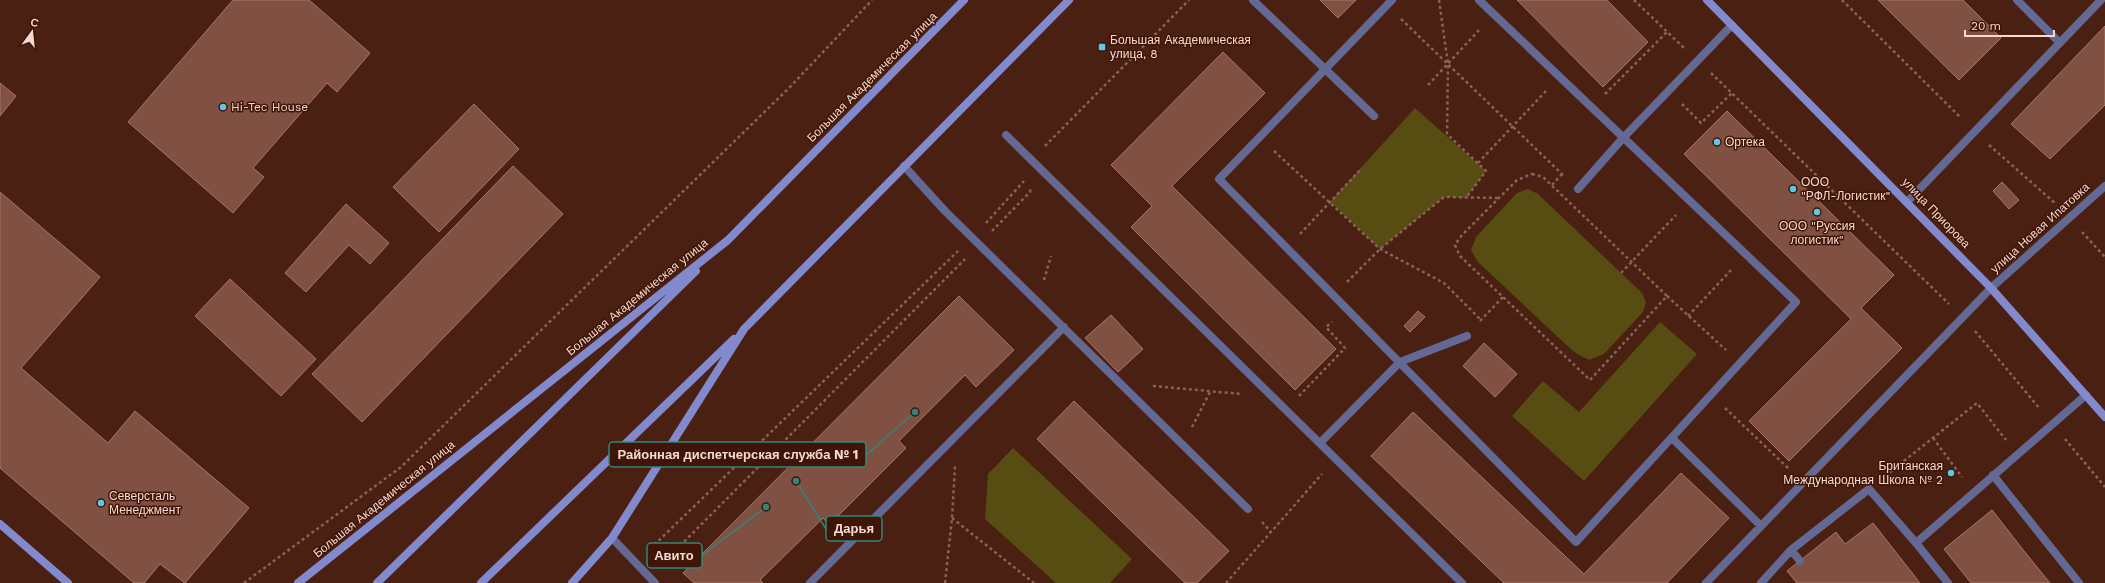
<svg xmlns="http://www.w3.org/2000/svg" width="2105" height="583" font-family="'Work Sans',sans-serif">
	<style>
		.green { fill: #574c11 }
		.building { fill: #805142; stroke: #a97666 }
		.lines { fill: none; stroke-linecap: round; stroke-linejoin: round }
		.path { stroke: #886356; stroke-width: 2.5; stroke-dasharray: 3 3; stroke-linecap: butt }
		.lane { stroke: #646993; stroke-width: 8 }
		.street { stroke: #646993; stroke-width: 8 }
		.secondary { stroke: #8289cc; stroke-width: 8 }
		.poi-dot { fill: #5ac8e6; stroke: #3f1508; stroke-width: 1.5 }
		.labels { text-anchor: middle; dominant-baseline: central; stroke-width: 3; stroke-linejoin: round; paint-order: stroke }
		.poi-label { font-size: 12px; fill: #f6d9d0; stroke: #3f1508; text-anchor: start }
		.street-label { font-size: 12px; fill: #f6d9d0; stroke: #3f1508 }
		.leader { fill: none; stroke: #32857d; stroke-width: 1.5 }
		.callout-dot { fill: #32857d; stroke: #3f1508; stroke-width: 1.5 }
		.callout { fill: #3f1508; stroke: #32857d; stroke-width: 1.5 }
		.callout-label { font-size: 13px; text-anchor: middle; font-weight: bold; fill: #f6d9d0 }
	</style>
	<rect width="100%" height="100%" fill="#4a2012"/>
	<path class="green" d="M1415 108 1486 171 1466 198 1444 197 1380 249 1330 202Z
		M1528 189 1538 194 1642 293 1646 302 1643 312 1604 354 1589 360 1574 352 1478 262 1471 250 1476 237 1517 193Z
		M1660 322 1697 354 1584 481 1512 416 1543 381 1579 412Z
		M1013 448 1132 559 1110 583H1056L985 519 988 474Z"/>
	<path class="building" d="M233 0H309L370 53 337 92 327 83 253 168 264 177 233 213 128 122Z
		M1320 0H1356L1338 18Z
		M1517 0H1607L1648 42 1603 87Z
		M1878 0H1963L2001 38 1959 80Z
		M2105 26V105L2050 159 2011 124Z
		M1223 52 1265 93 1172 186 1336 349 1295 390 1131 227 1152 206 1111 165Z
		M0 83 16 96 0 116Z
		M474 104 519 149 439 232 393 187Z
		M1727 111 1894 275 1861 308 1902 348 1789 461 1749 421 1851 319 1684 154Z
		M513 166 563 214 362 422 312 374Z
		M2002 182 2019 200 2009 209 1993 191Z
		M0 192 100 277 21 368 108 443 135 411 249 508 185 583 160 564 144 583H134L0 468Z
		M346 204 389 243 370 264 349 245 306 292 285 273Z
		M230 279 316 359 281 396 195 316Z
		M959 296 1014 350 976 387 965 375 899 441 906 448 829 525 823 518 760 580 763 583H694L683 573Z
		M1418 311 1425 317 1410 332 1404 326Z
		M1111 315 1143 349 1118 372 1085 338Z
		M1484 343 1517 374 1495 397 1463 366Z
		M1074 401 1229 551 1197 583H1185L1037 439Z
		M1413 412 1584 574 1681 473 1729 518 1667 583H1504L1371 456Z
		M1992 510 2024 551 2050 583H1971L1944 549Z
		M1873 523 1920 583H1797L1787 571 1836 532 1845 544Z"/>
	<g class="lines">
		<path class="path" d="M1439 0 1448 64 1447 134 1486 171 1466 198
			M1634 0 1684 48
			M1842 0 1961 118
			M1401 19 1564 176
			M1711 73 1949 304
			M1428 85 1481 28
			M1605 94 1667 32
			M1682 104 1701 123 1732 93
			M1989 145 2056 204
			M1045 146 1189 0
			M1274 151 1380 249 1444 283 1481 320
			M1478 163 1546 91
			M1532 174 1543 177 1667 296 1590 380 1460 256 1455 245 1462 235 1517 180Z
			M1552 185 1562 174
			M986 223 1024 181
			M992 231 1030 192 1031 187
			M2082 232 2105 257
			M1300 234 1362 168
			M1621 273 1676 215
			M1044 280 1051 256
			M1347 282 1380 249 1444 197 1499 198
			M1667 296 1726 350
			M1688 316 1733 268
			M1480 321 1503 297
			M1975 331 2040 409
			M1153 386 1241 394
			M1299 396 1345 348 1326 327 1332 322
			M1725 408 1789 469
			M1192 427 1210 392
			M1933 438 1962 477
			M2065 439 2105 487
			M1885 476 1977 403 2006 440
			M952 518 1034 583
			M1262 522 1271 532
			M650 549 958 251
			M663 563 965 259
			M244 583 401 467 791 86 872 0
			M945 583 952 518 955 466
			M1226 583 1322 474"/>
		<path class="lane" d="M1253 0 1374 116
			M1392 0 1219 179 1576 542 1796 302 1479 0
			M2017 0 2060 43
			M1006 135 1462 583
			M904 166 945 211 1248 509
			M1578 189 1623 138 1732 25
			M1908 201 2101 0
			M1672 438 1761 526
			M1320 443 1400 362 1467 336
			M1993 475 2079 583
			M612 538 655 583
			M1916 543 1948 583
			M1791 550 1800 561
			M810 583 1064 327
			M1706 583 1991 288
			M1761 583 1791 550 1869 489 1916 543 2086 395"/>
		<path class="street" d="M1991 288 2105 186"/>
		<path class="secondary" d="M1707 0 1991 288 2105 417
			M0 524 68 583
			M298 583 728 240 964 0
			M377 583 696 271
			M481 583 734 339
			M572 583 612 538 744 329 1069 0"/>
	</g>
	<g class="poi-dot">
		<rect x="1098" y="43" width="8" height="8" rx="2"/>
		<circle cx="223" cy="107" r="4"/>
		<circle cx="1717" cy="142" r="4"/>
		<circle cx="1793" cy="189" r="4"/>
		<circle cx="1817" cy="212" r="4"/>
		<circle cx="1951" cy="473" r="4"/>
		<circle cx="101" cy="503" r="4"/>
	</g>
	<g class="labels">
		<g class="poi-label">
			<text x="1110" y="40">Большая Академическая<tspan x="1110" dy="14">улица, 8</tspan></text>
			<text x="231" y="107">Hi-Tec House</text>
			<text x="1725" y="142">Ортека</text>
			<text x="1801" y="182">ООО<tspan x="1801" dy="14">"РФЛ-Логистик"</tspan></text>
			<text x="1817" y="226" text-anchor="middle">ООО "Руссия<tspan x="1817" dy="14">логистик"</tspan></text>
			<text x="1943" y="466" text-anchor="end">Британская<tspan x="1943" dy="14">Международная Школа № 2</tspan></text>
			<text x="109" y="496">Северсталь<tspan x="109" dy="14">Менеджмент</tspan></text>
		</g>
		<g class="street-label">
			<text transform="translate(872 77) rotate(-45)">Большая Академическая улица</text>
			<text transform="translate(1936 213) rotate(46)">улица Приорова</text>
			<text transform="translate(2040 228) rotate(-42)">улица Новая Ипатовка</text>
			<text transform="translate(637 297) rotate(-39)">Большая Академическая улица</text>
			<text transform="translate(384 499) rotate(-39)">Большая Академическая улица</text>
		</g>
	</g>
	<path class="leader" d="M915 412L866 455M796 481L826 529M766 507L702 555"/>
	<g class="callout-dot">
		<circle cx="915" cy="412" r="4"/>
		<circle cx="796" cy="481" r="4"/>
		<circle cx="766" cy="507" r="4"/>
	</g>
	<g class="callout">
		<rect x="609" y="442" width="257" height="25" rx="4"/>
		<rect x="826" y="516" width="56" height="25" rx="4"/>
		<rect x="647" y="543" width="55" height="25" rx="4"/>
	</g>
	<g class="callout-label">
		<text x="738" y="459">Районная диспетчерская служба № 1</text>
		<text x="854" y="533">Дарья</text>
		<text x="674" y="560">Авито</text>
	</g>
	<g transform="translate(32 32) rotate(15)" stroke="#3f1508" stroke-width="3" paint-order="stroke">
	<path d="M0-3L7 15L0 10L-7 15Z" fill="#f6d9d0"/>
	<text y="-6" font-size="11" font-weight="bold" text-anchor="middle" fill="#f6d9d0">С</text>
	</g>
	<path d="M1965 30v6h89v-6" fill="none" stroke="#f6d9d0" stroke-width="2"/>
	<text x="1971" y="30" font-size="12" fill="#f6d9d0" stroke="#3f1508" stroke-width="3" paint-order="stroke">20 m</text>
</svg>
